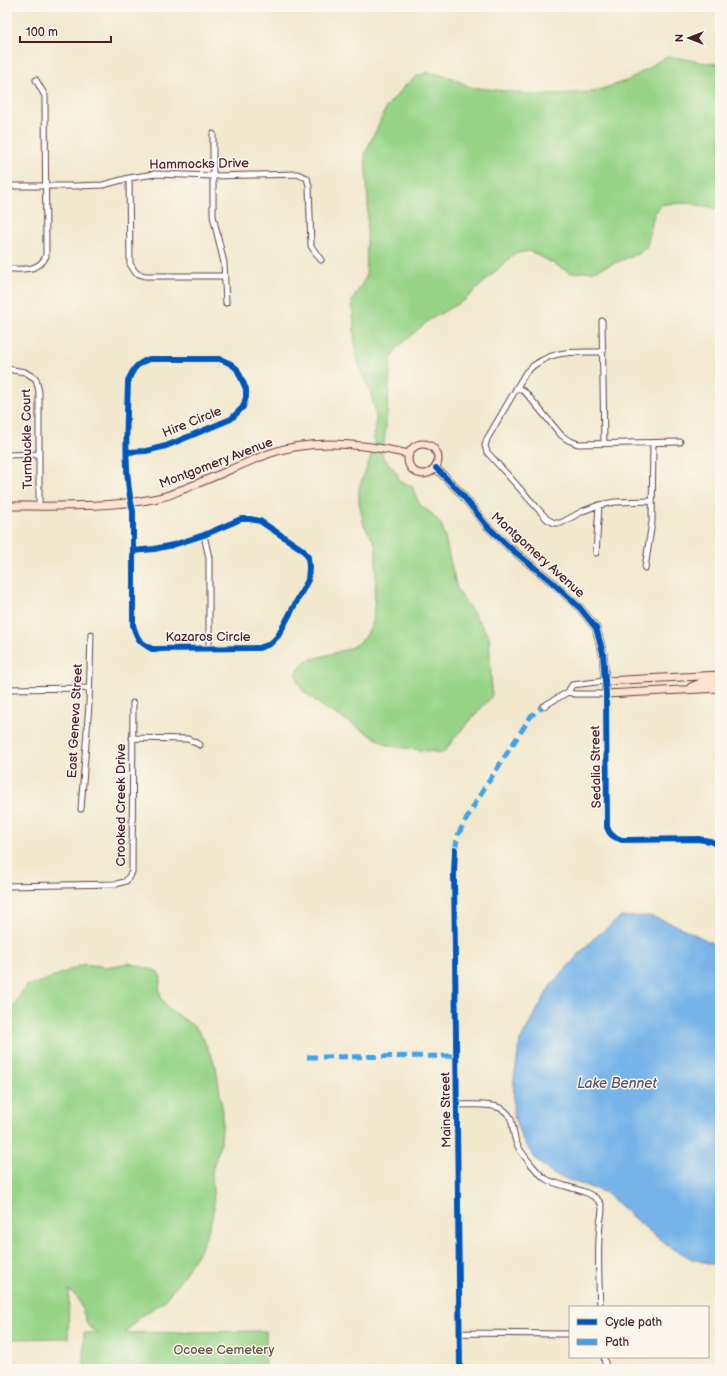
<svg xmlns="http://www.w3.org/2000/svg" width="727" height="1376" font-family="'Balsamiq Sans',sans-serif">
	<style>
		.green { fill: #98d488; stroke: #717a5a }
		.water { fill: #75b3e8; stroke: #60698a }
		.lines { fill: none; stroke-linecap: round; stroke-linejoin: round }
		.street-casing { stroke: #633d43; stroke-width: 7 }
		.secondary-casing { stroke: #633d43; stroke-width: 9 }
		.street { stroke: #fff; stroke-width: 5 }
		.secondary { stroke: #fee3d1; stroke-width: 7 }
		.quiet { stroke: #40a2eb; stroke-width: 5; stroke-dasharray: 10 5; stroke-linecap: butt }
		.cycleway-casing { stroke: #fbf7ec; stroke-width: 8 }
		.cycleway { stroke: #0057b8; stroke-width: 6 }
		.labels { text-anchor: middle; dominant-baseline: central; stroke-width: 3; stroke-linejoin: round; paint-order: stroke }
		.street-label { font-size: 13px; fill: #4a1f2b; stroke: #fbf7ec }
		.park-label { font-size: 13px; fill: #615547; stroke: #fbf7ec }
		.water-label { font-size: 14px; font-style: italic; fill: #59536d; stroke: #fbf7ec }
	</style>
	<rect width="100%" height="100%" fill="#fbf7ec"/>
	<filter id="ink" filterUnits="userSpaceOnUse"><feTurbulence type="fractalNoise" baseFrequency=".025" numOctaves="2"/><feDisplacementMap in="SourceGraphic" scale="8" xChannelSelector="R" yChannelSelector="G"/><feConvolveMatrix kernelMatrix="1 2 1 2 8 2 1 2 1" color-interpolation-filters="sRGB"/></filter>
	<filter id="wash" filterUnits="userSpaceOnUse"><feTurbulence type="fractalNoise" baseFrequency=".012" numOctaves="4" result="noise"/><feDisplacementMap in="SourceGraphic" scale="16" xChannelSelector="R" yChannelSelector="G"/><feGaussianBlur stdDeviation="0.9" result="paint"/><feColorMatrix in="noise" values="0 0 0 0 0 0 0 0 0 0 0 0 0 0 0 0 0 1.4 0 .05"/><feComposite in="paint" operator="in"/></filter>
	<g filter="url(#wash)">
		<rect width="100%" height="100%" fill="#f2e8ce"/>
		<path class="green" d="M665 57C685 57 701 64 720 64V209L688 203 663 204 654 214 647 246 640 253 594 271 571 273 536 254 528 251 514 254 466 299 429 320 397 348 391 359 386 427 382 456 397 473 399 481 412 486 419 504 432 514 442 526 457 589 489 636 492 696 457 735 443 753 389 746 322 706 303 691 299 684 296 673 306 661 348 649 359 643 366 636 373 622 376 575V545L364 525 359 502V488L373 451 376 418 371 393 362 374 356 353 352 301 366 277 368 204 365 154 387 106 405 86 417 76 429 72 452 78 470 87 487 89 536 95 593 92 629 80Z
			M129 963 157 971 161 977 159 987 161 998 167 1007 196 1028 203 1038 216 1067 223 1113 221 1142 212 1171 214 1208 210 1225 202 1246 180 1281 163 1302 141 1316 125 1333 266 1331V1369H84V1333H99L88 1326 78 1298 69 1290 68 1338 7 1339V1016L26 986 41 982 84 964 106 967Z"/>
		<path class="water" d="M649 916 674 924 720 947V1266L692 1259 668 1246 637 1221 606 1193 552 1174 536 1160 522 1139 513 1114 514 1079 520 1041 551 985 592 940 621 917Z"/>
	</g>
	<g filter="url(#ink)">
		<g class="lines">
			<defs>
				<path id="street" d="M213 134V216L224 263 226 303
					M129 178 130 264 136 273 145 276H225
					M7 186H75L103 185 129 178 155 174 213 176 297 174 307 178 309 186 311 246 321 260
					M7 269C22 269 39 272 46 256L45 96 36 80
					M602 321 604 443
					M603 352C572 352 550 349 526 372L487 439 485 446 487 452 547 519 554 523H561L583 511 599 505 615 502 652 501
					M7 369 25 372 36 379 39 392V506
					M517 387 526 393 561 435 568 440 578 444 680 442
					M127 452 146 451 166 446 231 419 243 407 246 397V389L237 369 231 364 220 359H149C136 364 133 369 128 381 127 421 123 473 133 511V625C137 639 139 642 152 649L259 648 270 644 278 636 308 580 309 568 308 557 303 550 260 521 250 519H241L204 535 173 545 154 549 133 551
					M7 455 39 454
					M204 535 209 558V648
					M596 553 599 505
					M645 568 652 522 653 443
					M7 689 89 688
					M568 692 574 694H606L607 827C610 836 614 837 622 840L698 839 710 841 720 846
					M542 707 568 692 572 685 605 681
					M132 738 188 739 200 745
					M81 809 89 704 91 634
					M455 850 454 874 460 1369
					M7 886 117 884 126 881 132 872 133 703
					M458 1105C469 1105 490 1103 500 1108 517 1116 510 1130 517 1144 520 1152 539 1175 546 1179 559 1187 593 1189 601 1204 604 1210 600 1218 600 1225 597 1252 599 1280 600 1307
					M460 1333 570 1334
					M604 1357 606 1369"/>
				<path id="secondary" d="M408 459a15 15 0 1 1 30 0a15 15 0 1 1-30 0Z
					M436 468 460 492 487 526 509 547 552 582 580 608 596 628 603 653 606 694 720 688
					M7 506C56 506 111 508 158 498 166 497 174 493 181 490 211 479 239 465 268 454 311 438 365 444 409 454
					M605 681 720 675
					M691 687 703 682H720"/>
			</defs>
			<use href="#street" class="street-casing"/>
			<use href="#secondary" class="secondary-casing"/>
			<use href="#street" class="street"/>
			<use href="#secondary" class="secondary"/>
			<path class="quiet" d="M455 850 458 835 463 825 480 795 531 716 542 707
				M307 1057 456 1056"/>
			<defs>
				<path id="cycleway" d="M127 452 146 451 166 446 231 419 243 407 246 397V389L237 369 231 364 220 359H149C136 364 133 369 128 381 127 421 123 473 133 511V625C137 639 139 642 152 649L259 648 270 644 278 636 308 580 309 568 308 557 303 550 260 521 250 519H241L204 535 173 545 154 549 133 551
					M436 468 460 492 487 526 509 547 552 582 580 608 596 628 603 653 606 694 607 827C610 836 614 837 622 840L698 839 710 841 720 846
					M455 850 454 874 460 1369"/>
			</defs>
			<use href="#cycleway" class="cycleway-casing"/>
			<use href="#cycleway" class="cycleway"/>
		</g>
	</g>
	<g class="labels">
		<g class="street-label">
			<text transform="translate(199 164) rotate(-1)">Hammocks Drive</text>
			<text transform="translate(192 422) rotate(-22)">Hire Circle</text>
			<text transform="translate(27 439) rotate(-91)">Turnbuckle Court</text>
			<text transform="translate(216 463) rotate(-21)">Montgomery Avenue</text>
			<text transform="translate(538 555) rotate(42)">Montgomery Avenue</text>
			<text x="208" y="637">Kazaros Circle</text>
			<text transform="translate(75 721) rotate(-87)">East Geneva Street</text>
			<text transform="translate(596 767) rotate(-91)">Sedalia Street</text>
			<text transform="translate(121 805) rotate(-90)">Crooked Creek Drive</text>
			<text transform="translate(446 1110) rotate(-91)">Maine Street</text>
		</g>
		<g class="park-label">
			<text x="224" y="1350">Ocoee Cemetery</text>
		</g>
		<g class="water-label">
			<text x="617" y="1083">Lake Bennet</text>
		</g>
	</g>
	<rect width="727" height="1376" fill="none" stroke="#fbf7ec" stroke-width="24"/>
	<rect x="569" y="1306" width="140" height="52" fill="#fbf7ec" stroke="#b4a19f"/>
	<rect x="577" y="1319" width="20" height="6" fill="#0057b8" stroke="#b4a19f"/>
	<text x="605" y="1326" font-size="12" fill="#4a1f2b">Cycle path</text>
	<rect x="577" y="1339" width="20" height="6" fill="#40a2eb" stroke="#b4a19f"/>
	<text x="605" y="1346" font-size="12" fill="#4a1f2b">Path</text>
	<g transform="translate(689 38) rotate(270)" stroke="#fbf7ec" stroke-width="3" paint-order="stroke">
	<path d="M0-3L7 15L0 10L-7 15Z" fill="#4a1f2b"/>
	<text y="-6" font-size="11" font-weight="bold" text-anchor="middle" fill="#4a1f2b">N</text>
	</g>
	<path d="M20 36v6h91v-6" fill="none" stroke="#4a1f2b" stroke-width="2"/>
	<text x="26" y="36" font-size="12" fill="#4a1f2b" stroke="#fbf7ec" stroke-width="3" paint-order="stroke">100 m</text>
</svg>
